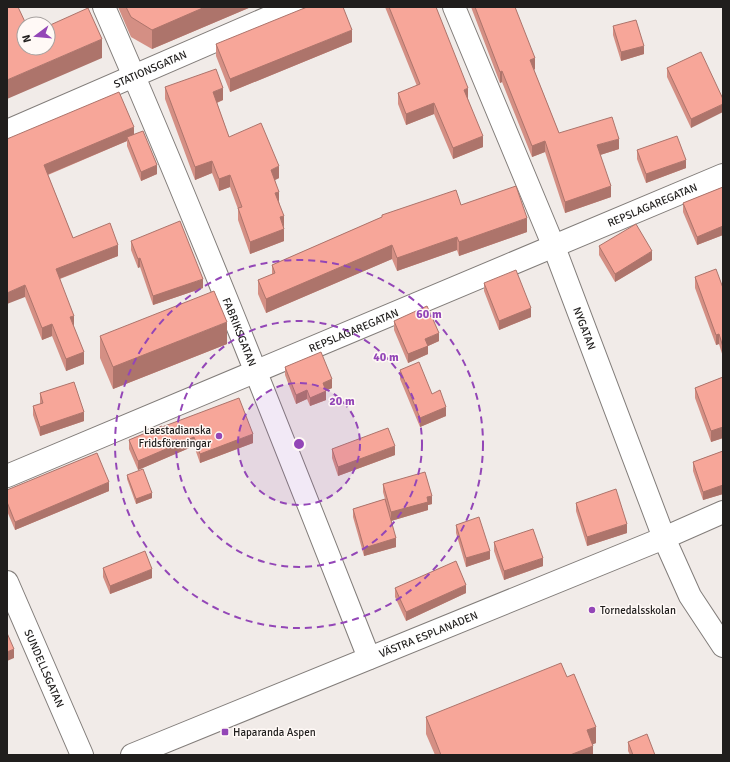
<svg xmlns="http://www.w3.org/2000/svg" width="730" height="762" font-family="Signika,sans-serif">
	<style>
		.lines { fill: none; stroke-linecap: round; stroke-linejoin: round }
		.minor-casing { stroke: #827d7a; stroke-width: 24 }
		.minor { stroke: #fff; stroke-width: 22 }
		.wall { fill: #d48f84 }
		.shaded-wall { fill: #ad746b }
		.building { fill: #f7a699; stroke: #ad746b }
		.ring { fill: none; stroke: #9346b7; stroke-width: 2; stroke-dasharray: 7 5 }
		.poi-dot { fill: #9346b7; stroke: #fff9f6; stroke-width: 1.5 }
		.labels { text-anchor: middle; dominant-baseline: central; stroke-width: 3; stroke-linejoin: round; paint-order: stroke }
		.street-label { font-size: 11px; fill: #201e1d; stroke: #fff9f6 }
		.poi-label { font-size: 11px; fill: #201e1d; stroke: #fff9f6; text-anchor: start }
		.centre { fill: #9346b7; stroke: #fff9f6; stroke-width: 2 }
		.ring-label { font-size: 12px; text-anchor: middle; font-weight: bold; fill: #9346b7; stroke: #fff9f6; stroke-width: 3; stroke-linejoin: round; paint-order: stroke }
	</style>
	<rect width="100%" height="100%" fill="#f1ebe8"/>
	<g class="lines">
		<defs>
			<g id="minor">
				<path id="s1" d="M104 7C198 222 283 440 369 658"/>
				<path id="s2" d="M454 7 554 247 664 538 690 596 723 646"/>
				<path id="s3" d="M7 131 293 7"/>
				<path id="s4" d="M7 476 723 175"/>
				<path id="s5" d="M7 582 82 755"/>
				<path id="s6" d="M132 755 664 538 723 512"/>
			</g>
		</defs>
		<use href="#minor" class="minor-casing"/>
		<use href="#minor" class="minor"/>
	</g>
	<path class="wall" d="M118 7H251L152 49 131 37Z
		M385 7H436L468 99 483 147 453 159 434 114 406 125 398 104V93L417 86Z
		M471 7H515L535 69 534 70 559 133 619 149 600 155 611 197 565 213 545 152 532 157 502 82 500 83Z
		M613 26 644 54 621 61 613 35Z
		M352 42 230 92 216 56V44Z
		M667 68 723 99 691 128 667 77Z
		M165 87 223 100 217 103 229 137 279 178 275 180 284 228V241L250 254 238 220V209L230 187 219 191 212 173 195 180 165 99Z
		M134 135 157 174 141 181 127 146V141L48 175 73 238 118 256 60 279 84 364 66 371 52 336 42 340 25 297 7 139Z
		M637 150 686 168 646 183 637 159Z
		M723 187V235L697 245 683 212V203Z
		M461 205 527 232 459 256 457 250 397 271 392 259 266 313 258 294V280L272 275V265L382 217V215Z
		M131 241 203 288 153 305 140 267 138 268 131 250Z
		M599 246 652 260 615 282 599 255Z
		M695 277 723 288V357L719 344 716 345 695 288Z
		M484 283 531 317 499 330 484 291Z
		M394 321 439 341 428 346V354L408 363 394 330Z
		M100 336 227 344 113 389 100 358Z
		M285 367 332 388 325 391 326 400 310 406 307 399 296 404 285 375Z
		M400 370 432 394 446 416 420 427 400 379Z
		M723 377V438L711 442 695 398V388Z
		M40 393 84 421 40 436 33 415V406L40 404Z
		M162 427 253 443 200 463 194 446 138 470 129 449V440Z
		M332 449 395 455 338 476 332 458Z
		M723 451V494L703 500 693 471V462Z
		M127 475 152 498 136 504 127 479Z
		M383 484 432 504 428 505V510L391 521 396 547 364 556 353 517V509L385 499 383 492Z
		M7 490 109 491 15 530 7 511Z
		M576 503 627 533 587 546 576 511Z
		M456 525 490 559 466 567 456 533Z
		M494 542 543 566 504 580 494 551Z
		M103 568 152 578 110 594 103 577Z
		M395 588 466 593 406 621 395 597Z
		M567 677 596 743 592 744 593 755H435L426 734V717Z
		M628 742 655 755H630L628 751Z"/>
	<path class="shaded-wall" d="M205 7H251L152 49V30Z
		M352 30V42L230 92V79Z
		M102 39V58L7 99V80Z
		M644 46V54L621 61V52Z
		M535 58V69L530 71V60Z
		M502 71V82L500 83V72Z
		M223 88V100L213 104V92Z
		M468 88V99L464 101V90Z
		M434 103V114L406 125V114Z
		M723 104V112L691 128V119Z
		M134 127V138L127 137V141L44 176V165Z
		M483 136V147L453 159V148Z
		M619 139V149L597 156V145Z
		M545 141V152L532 157V146Z
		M686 160V168L646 183V174Z
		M212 161V173L195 180V167Z
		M157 165V174L141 181V172Z
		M279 166V178L271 182V170Z
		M230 175V187L219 191V179Z
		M611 186V197L565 213V202Z
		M279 192V204L275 193Z
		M284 216V228L280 217Z
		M527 218V232L459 256V242Z
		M723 226V235L697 245V237Z
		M284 229V241L250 254V242Z
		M457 237V250L397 271V258Z
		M118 245V256L56 280V269Z
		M392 245V259L266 313V299Z
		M652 251V260L615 282V274Z
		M140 258V267L138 268V259Z
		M203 279V288L153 305V296Z
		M25 285V297L7 304V293Z
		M531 308V317L499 330V321Z
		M74 316V327L70 317Z
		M227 322V344L113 389V367Z
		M52 324V336L42 340V328Z
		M439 333V341L428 346V354L408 363V354L425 339Z
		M719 334V344L716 345V335Z
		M84 352V364L66 371V359Z
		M332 379V388L323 392V383Z
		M307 390V399L296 404V395Z
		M326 391V400L310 406V398Z
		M446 407V416L420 427V418Z
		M84 412V421L40 436V427Z
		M723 427V438L711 442V431Z
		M253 434V443L200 463V454Z
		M194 437V446L138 470V461Z
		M395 446V455L338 476V467Z
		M109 482V491L15 530V522Z
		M723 485V494L703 500V492Z
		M152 493V498L136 504V499Z
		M432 496V504L428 505V510L391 521V512L427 497Z
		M627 524V533L587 546V537Z
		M396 538V547L364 556V548Z
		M490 551V559L466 567V558Z
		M543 558V566L504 580V571Z
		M152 569V578L110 594V586Z
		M466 585V593L406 621V612Z
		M14 649V658L7 661V652Z
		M596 727V743L587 747V730Z
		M593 746V755H570Z"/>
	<path class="building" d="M7 7H18L26 24H24V48H48V26L88 8 102 39 7 80Z
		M126 7H205L152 30 131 17Z
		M307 7H343L352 30 230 79 216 44Z
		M389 7H436L468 88 464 90 483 136 453 148 434 103 406 114 398 93 420 84Z
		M475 7H515L535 58 530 60 559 133 612 117 619 139 597 145 611 186 565 202 545 141 532 146 502 71 500 72Z
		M636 20 644 46 621 52 613 26Z
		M701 52 723 99V104L691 119 667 68Z
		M216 69 223 88 213 92 229 137 261 123 279 166 271 170 279 192 275 193 284 216 280 217 284 229 250 242 238 208 242 207 230 175 219 179 212 161 195 167 165 87Z
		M119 92 134 127 44 165 73 238 110 223 118 245 56 269 74 316 70 317 84 352 66 359 52 324 42 328 25 285 7 293V139Z
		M143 131 157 165 141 172 127 137Z
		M677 136 686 160 646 174 637 150Z
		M516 186 527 218 459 242 457 237 397 258 392 245 266 299 258 280 275 273 272 265 375 220 382 217V215L456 190 461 205Z
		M723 187V226L697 237 683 203Z
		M180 221 203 279 153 296 140 258 138 259 131 241Z
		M636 224 652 251 615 274 599 246Z
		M716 269 723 288V347L719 334 716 335 695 277Z
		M516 270 531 308 499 321 484 283Z
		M214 291 227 322 113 367 100 336Z
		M427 306 439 333 425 339 428 346 408 354 394 321Z
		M321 352 332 379 323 383 326 391 310 398 307 390 296 395 285 367Z
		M419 362 432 394 440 390 446 407 420 418 400 370Z
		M723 377V427L711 431 695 388Z
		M74 382 84 412 40 427 33 406 43 403 40 393Z
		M239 398 253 434 200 454 194 437 138 461 129 440 162 426V427Z
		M388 428 395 446 338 467 332 449Z
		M723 451V485L703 492 693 462Z
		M97 453 109 482 15 522 7 502V490Z
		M143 469 152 493 136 499 127 475Z
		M425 472 432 496 427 497 428 502 391 512 383 484Z
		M616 489 627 524 587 537 576 503Z
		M385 499 396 538 364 548 353 509Z
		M479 517 490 551 466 558 456 525Z
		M533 529 543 558 504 571 494 542Z
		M145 551 152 569 110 586 103 568Z
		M456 561 466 585 406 612 395 588Z
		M7 633 14 649 7 652Z
		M561 663 567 677 574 674 596 727 587 730 593 746 570 755H441L426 717Z
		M647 734 655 755H633L628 742Z"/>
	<circle cx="299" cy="444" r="61" fill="#9346b7" fill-opacity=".12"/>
	<g class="ring">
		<circle cx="299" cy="444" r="61"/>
		<circle cx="299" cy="444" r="123"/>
		<circle cx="299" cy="444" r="184"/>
	</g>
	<g class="poi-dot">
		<circle cx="219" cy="436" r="4"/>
		<circle cx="592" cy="610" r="4"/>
		<rect x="221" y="728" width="8" height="8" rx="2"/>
	</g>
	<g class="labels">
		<g class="street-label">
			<text stroke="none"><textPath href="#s3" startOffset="156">STATIONSGATAN</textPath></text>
			<text stroke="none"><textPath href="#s4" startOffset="700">REPSLAGAREGATAN</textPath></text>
			<text stroke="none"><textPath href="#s2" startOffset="347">NYGATAN</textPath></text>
			<text stroke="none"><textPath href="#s1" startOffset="352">FABRIKSGATAN</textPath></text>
			<text stroke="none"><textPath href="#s4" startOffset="376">REPSLAGAREGATAN</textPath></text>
			<text stroke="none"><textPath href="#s6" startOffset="320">VÄSTRA ESPLANADEN</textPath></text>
			<text stroke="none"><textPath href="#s5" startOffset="94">SUNDELLSGATAN</textPath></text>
		</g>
		<g class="poi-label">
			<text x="211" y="430" text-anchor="end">Laestadianska<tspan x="211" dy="13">Fridsföreningar</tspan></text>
			<text x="600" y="610">Tornedalsskolan</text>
			<text x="233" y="732">Haparanda Aspen</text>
		</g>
	</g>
	<circle cx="299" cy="444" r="6" class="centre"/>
	<g class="ring-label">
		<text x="429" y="318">60 m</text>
		<text x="386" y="361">40 m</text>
		<text x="342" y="405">20 m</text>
	</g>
	<rect width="730" height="762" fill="none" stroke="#201e1d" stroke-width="16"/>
	<g transform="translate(36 36) rotate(254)"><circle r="19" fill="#fff9f6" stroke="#a6a19f"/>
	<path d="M0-3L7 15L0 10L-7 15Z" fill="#9346b7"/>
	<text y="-6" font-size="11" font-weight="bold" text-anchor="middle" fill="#201e1d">N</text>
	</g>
</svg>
